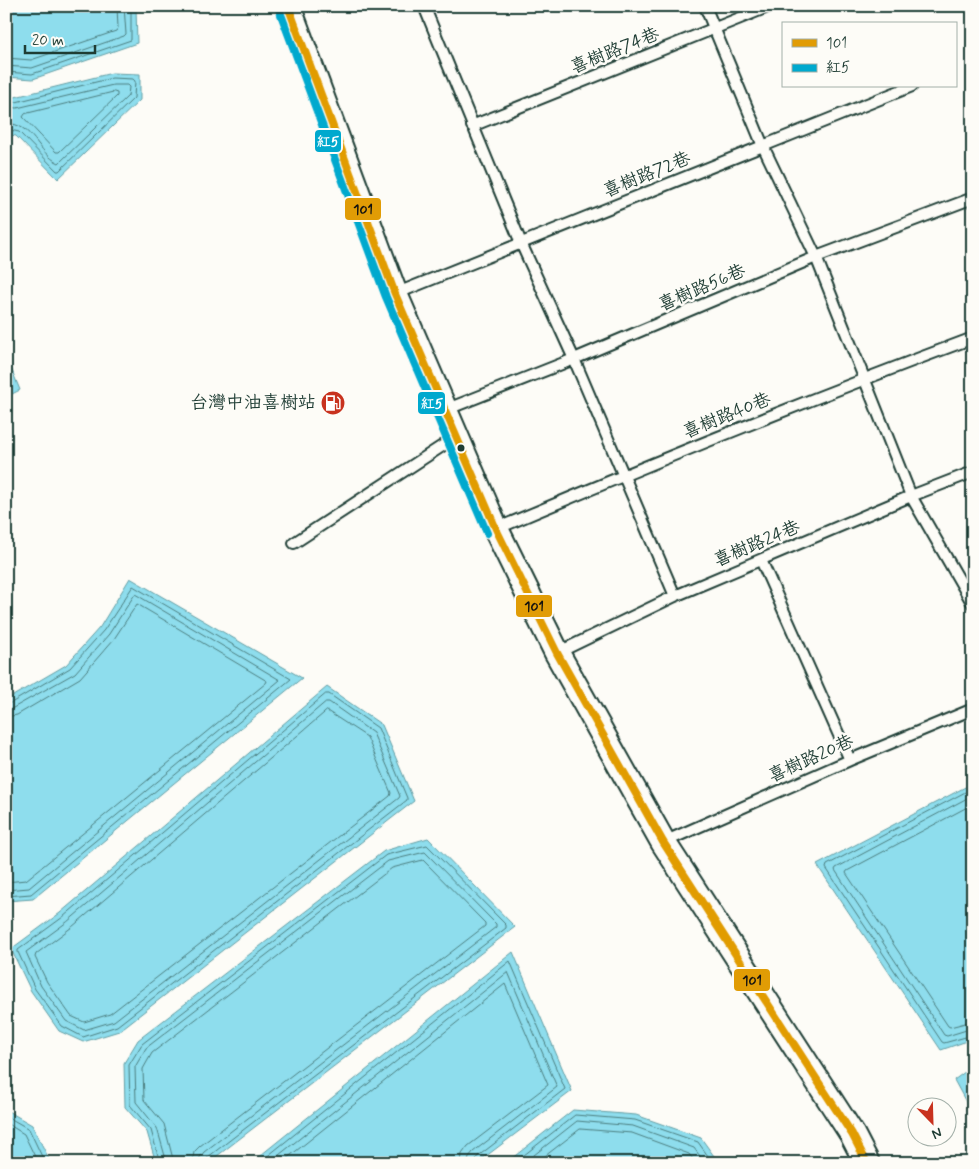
<svg xmlns="http://www.w3.org/2000/svg" width="979" height="1169" font-family="Mynerve,'LXGW WenKai TC',sans-serif">
	<style>
		.water { fill: #8edded; stroke: #629da3 }
		.lines { fill: none; stroke-linecap: round; stroke-linejoin: round }
		.shore { stroke: #4b7d7e; stroke-width: 1 }
		.service-casing { stroke: #1f3d34; stroke-width: 14 }
		.tertiary-casing { stroke: #1f3d34; stroke-width: 28 }
		.service { stroke: #fdfcf7; stroke-width: 10 }
		.tertiary { stroke: #fdfcf7; stroke-width: 24 }
		.bus-1-casing { stroke: #fdfcf7; stroke-width: 11 }
		.bus-2-casing { stroke: #fdfcf7; stroke-width: 11 }
		.bus-1 { stroke: #e19c05; stroke-width: 8 }
		.bus-2 { stroke: #00a9ce; stroke-width: 8 }
		.bus-dot { fill: #1f3d34; stroke: #fdfcf7; stroke-width: 2 }
		.labels { text-anchor: middle; dominant-baseline: central; stroke-width: 5; stroke-linejoin: round; paint-order: stroke }
		.street-label { font-size: 18px; fill: #1f3d34; stroke: #fdfcf7 }
		.poi-label { font-size: 18px; fill: #1f3d34; stroke: #fdfcf7; text-anchor: end }
		.line-badge { stroke: #fdfcf7; stroke-width: 2 }
		.badge-label { font-size: 14px; text-anchor: middle; font-weight: bold; fill: #fff }
		.pale-badge-label { font-size: 14px; text-anchor: middle; font-weight: bold; fill: #111 }
	</style>
	<rect width="100%" height="100%" fill="#fdfcf7"/>
	<filter id="ink" filterUnits="userSpaceOnUse"><feTurbulence type="fractalNoise" baseFrequency=".02" numOctaves="2"/><feDisplacementMap in="SourceGraphic" scale="10" xChannelSelector="R" yChannelSelector="G"/><feConvolveMatrix kernelMatrix="1 2 1 2 8 2 1 2 1" color-interpolation-filters="sRGB"/></filter>
	<g filter="url(#ink)">
		<path class="water" d="M6 6H130L136 8 137 43 33 79 6 77Z
			M112 73 140 74V100L58 179 16 136 6 134V96L15 97Z
			M6 356 20 390 6 397Z
			M130 578 302 678 33 899 6 901V700L66 665 100 627Z
			M327 687 382 725 414 801 119 1031 83 1042 59 1031 31 991 11 949 60 913Z
			M973 783V1039L941 1050 817 865Z
			M428 838 515 927 208 1163H156L147 1132 125 1107 124 1063 138 1040 384 851Z
			M513 952 572 1091 477 1163H251Z
			M973 1066V1115L954 1080Z
			M6 1110 32 1125 51 1163H6Z
			M573 1110 636 1115 701 1138 719 1163H506Z"/>
		<g class="lines">
			<path class="shore" d="M6 58 31 60 116 31 118 28 117 6
				M6 66 32 68 124 36 126 34 124 6
				M6 72 32 74 131 40V6
				M114 92 117 93V96L59 152H56L23 117 25 114Z
				M6 101 16 102 112 78 133 79 135 81 134 98 59 171H57L19 132 6 129
				M6 107 17 108 113 85H127L129 87 128 96 59 163C37 153 34 124 6 123
				M326 694H329L378 728 407 798V800L117 1026 83 1037 62 1026 35 989 18 952V950L63 917Z
				M326 702H329L373 733 400 796 399 798 114 1021 84 1030 66 1021 41 986 26 952 67 922Z
				M6 703H11L70 668 104 630 133 586 291 679 31 894 6 896
				M6 710 13 708 75 673 109 634 135 594 280 680 29 888 6 890
				M327 711 367 737 391 793 390 796 110 1014 84 1022 71 1016 47 982 35 957 36 954 72 927Z
				M6 717 17 715 80 678 114 639 137 604 267 681 266 683 26 880 6 882
				M973 788 827 865 826 868 942 1042 944 1043 973 1035
				M973 795 836 868 835 870 944 1035 947 1036 973 1028
				M973 804 847 871 846 873 948 1026 950 1027 973 1021
				M6 1116 29 1129 45 1163
				M6 1123 24 1134 38 1163
				M160 1163 151 1130 130 1105 129 1065 142 1044 386 855 427 845 506 925V928L208 1157 206 1163
				M167 1163 157 1128 136 1102 135 1067 146 1048 388 861 425 852 496 924V927L204 1152 200 1157 199 1163
				M174 1163 164 1124 144 1100 143 1069 152 1053 392 868 423 860 485 923V926L200 1146 194 1152 192 1163
				M259 1163 510 961 565 1089 477 1157 475 1163
				M269 1163 508 972 557 1087 473 1152 469 1157 468 1163
				M281 1163 505 984 548 1085 468 1146 462 1154 461 1163
				M514 1163 575 1115 635 1120 698 1142 713 1163
				M524 1163 577 1121 633 1126 694 1148 705 1163
				M536 1163 580 1129 632 1133 689 1154 696 1163"/>
			<defs>
				<path id="service" d="M424 6 521 243 574 359 675 596
					M705 6 763 146 816 257 911 496 973 604
					M472 126 770 6
					M395 294 912 86
					M445 410 574 359 816 257 973 198
					M496 529C654 462 812 398 973 338
					M294 543 456 437
					M761 560 850 760
					M557 653 675 596 911 496 973 472
					M664 842 850 760 973 709"/>
				<path id="tertiary" d="M288 6 395 294 496 529 557 653 663 842 852 1134 867 1163"/>
			</defs>
			<use href="#service" class="service-casing"/>
			<use href="#tertiary" class="tertiary-casing"/>
			<use href="#service" class="service"/>
			<use href="#tertiary" class="tertiary"/>
			<defs>
				<path id="bus-1" d="M288 6 395 294 496 529 557 653 663 842 852 1134 867 1163"/>
				<path id="bus-2" d="M279 9 386 297 487 533"/>
			</defs>
			<use href="#bus-1" class="bus-1-casing"/>
			<use href="#bus-2" class="bus-2-casing"/>
			<use href="#bus-1" class="bus-1"/>
			<use href="#bus-2" class="bus-2"/>
		</g>
	</g>
	<defs>
		<symbol id="fuel-disc" viewBox="-11 -11 22 22"><circle r="9.5" fill="#c8321e" stroke="#fdfcf7"/><path d="M-5.5-6h7V0h2V4h1.3V-2.5L3-4.5l.8-.8L6-3V5H2.5V1h-1V6h-7ZM-4.2-4.7v3.2H.2V-4.7Z" fill="#fff"/></symbol>
	</defs>
	<g fill-rule="evenodd">
		<use href="#fuel-disc" x="319" y="389" width="28" height="28"/>
	</g>
	<circle class="bus-dot" cx="461" cy="448" r="4.5"/>
	<g class="labels">
		<g class="street-label">
			<text transform="translate(615 51) rotate(-22)">喜樹路74巷</text>
			<text transform="translate(647 175) rotate(-22)">喜樹路72巷</text>
			<text transform="translate(702 288) rotate(-23)">喜樹路56巷</text>
			<text transform="translate(727 416) rotate(-22)">喜樹路40巷</text>
			<text transform="translate(757 544) rotate(-23)">喜樹路24巷</text>
			<text transform="translate(811 759) rotate(-24)">喜樹路20巷</text>
		</g>
		<g class="poi-label">
			<text x="316" y="403">台灣中油喜樹站</text>
		</g>
	</g>
	<g class="line-badge">
		<rect x="314" y="129" width="28" height="24" rx="5" fill="#00a9ce"/>
		<rect x="344" y="197" width="38" height="24" rx="5" fill="#e19c05"/>
		<rect x="417" y="391" width="29" height="24" rx="5" fill="#00a9ce"/>
		<rect x="515" y="594" width="38" height="24" rx="5" fill="#e19c05"/>
		<rect x="733" y="968" width="38" height="24" rx="5" fill="#e19c05"/>
	</g>
	<g class="badge-label">
		<text x="328" y="146">紅5</text>
		<text x="432" y="408">紅5</text>
	</g>
	<g class="pale-badge-label">
		<text x="363" y="214">101</text>
		<text x="534" y="611">101</text>
		<text x="752" y="985">101</text>
	</g>
	<rect width="979" height="1169" fill="none" stroke="#fdfcf7" stroke-width="25"/>
	<rect x="12" y="12" width="954" height="1144" fill="none" stroke="#1f3d34" stroke-width="2" filter="url(#ink)"/>
	<rect x="782" y="22" width="175" height="65" fill="#fdfcf7" stroke="#a4b0a9"/>
	<rect x="792" y="39" width="25" height="8" fill="#e19c05" stroke="#a4b0a9"/>
	<text x="826" y="48" font-size="15" fill="#1f3d34">101</text>
	<rect x="792" y="64" width="25" height="8" fill="#00a9ce" stroke="#a4b0a9"/>
	<text x="826" y="72" font-size="15" fill="#1f3d34">紅5</text>
	<g transform="translate(932 1122) rotate(157)"><circle r="24" fill="#fdfcf7" stroke="#a4b0a9"/>
	<path d="M0-4L9 19L0 12L-9 19Z" fill="#c8321e"/>
	<text y="-8" font-size="14" font-weight="bold" text-anchor="middle" fill="#1f3d34">N</text>
	</g>
	<path d="M25 45v8h70v-8" fill="none" stroke="#1f3d34" stroke-width="2.5"/>
	<text x="32" y="45" font-size="15" fill="#1f3d34" stroke="#fdfcf7" stroke-width="4" paint-order="stroke">20 m</text>
</svg>
